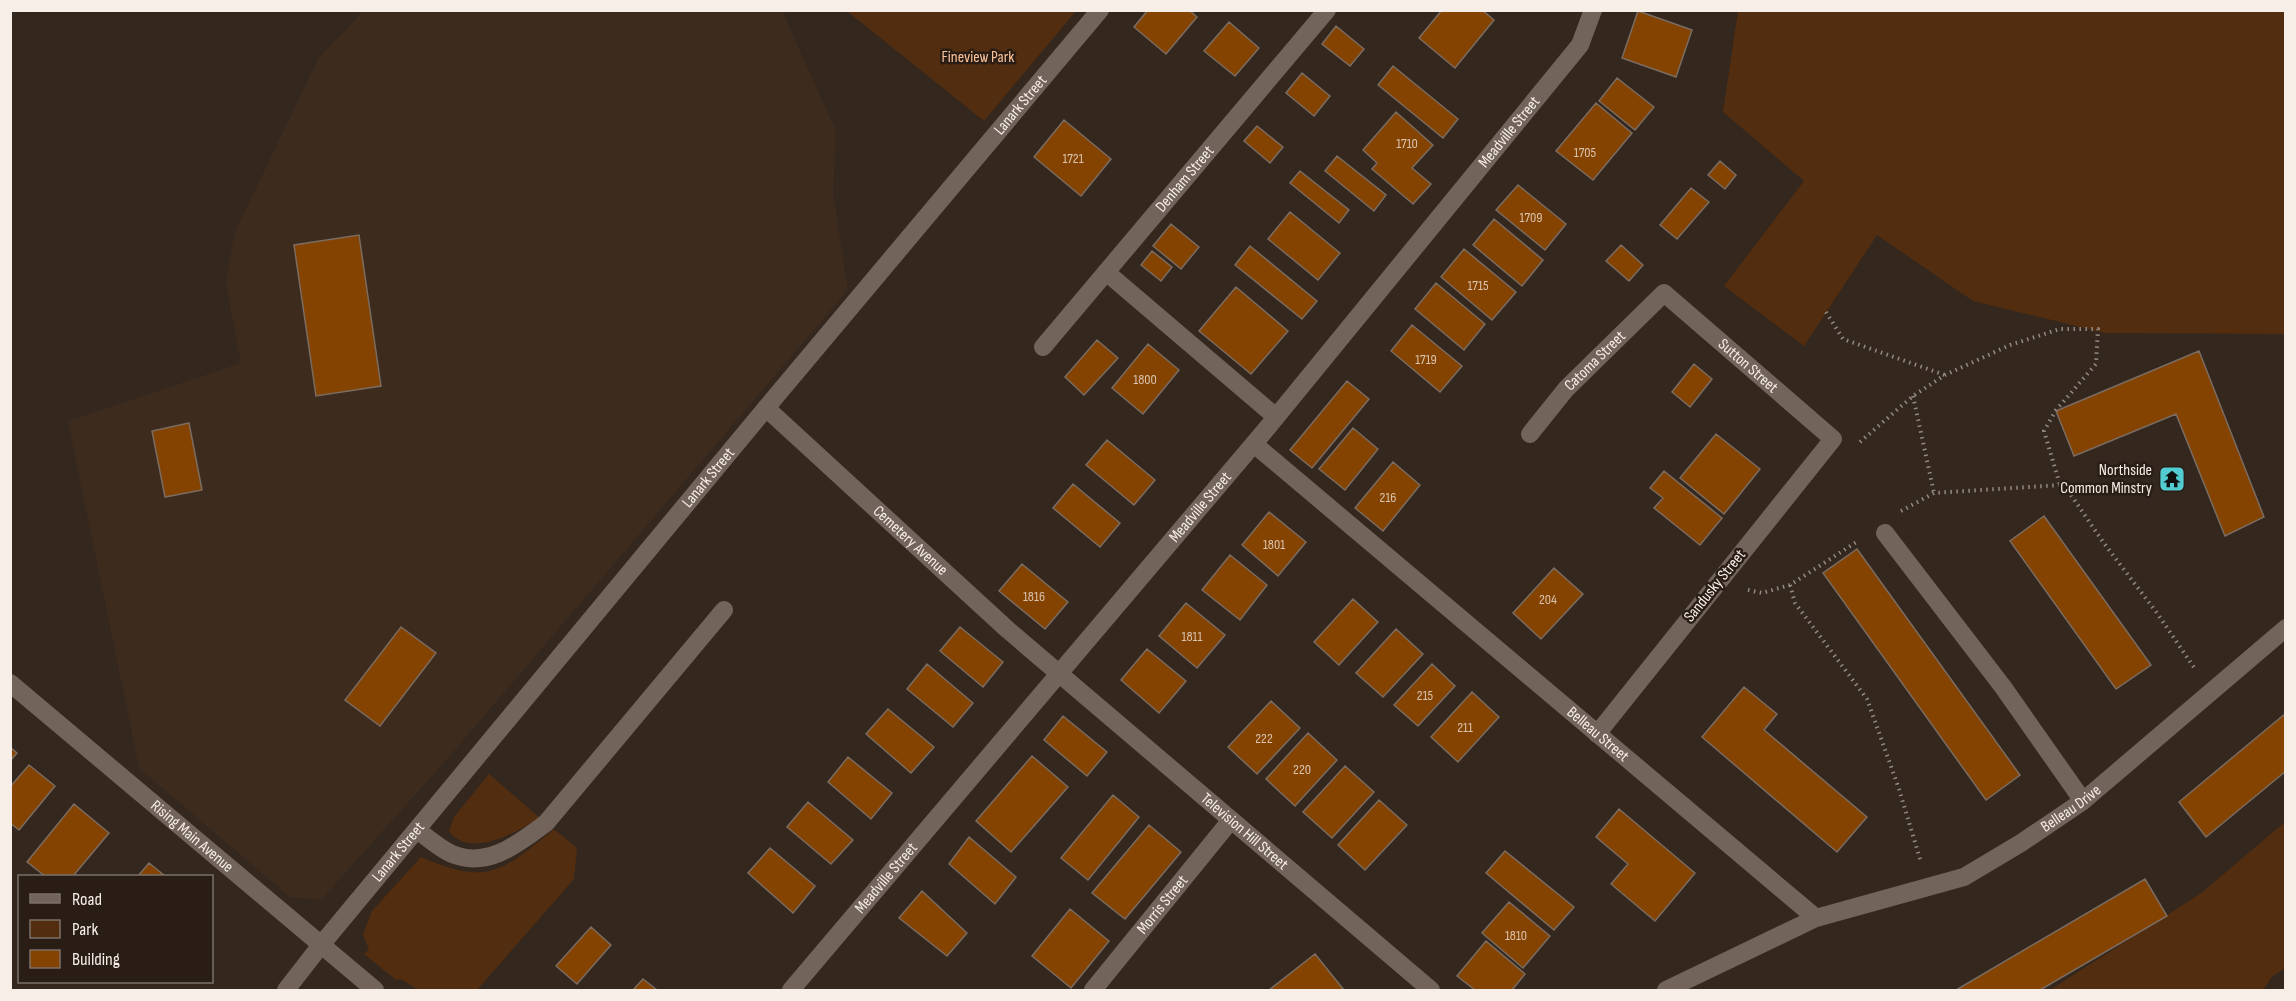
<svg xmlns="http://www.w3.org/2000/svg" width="2296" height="1001" font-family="'Sofia Sans Condensed',sans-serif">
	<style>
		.built { fill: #3d2b1e }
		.green { fill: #532d0f }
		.building { fill: #844300; stroke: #7b6c62; stroke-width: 1.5 }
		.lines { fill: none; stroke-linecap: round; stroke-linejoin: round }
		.path { stroke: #948a82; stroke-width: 4; stroke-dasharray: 1.5 4.5; stroke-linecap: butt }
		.minor { stroke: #72645a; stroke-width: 18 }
		.labels { text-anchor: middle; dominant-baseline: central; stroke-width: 5; stroke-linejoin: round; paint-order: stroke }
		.number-label { font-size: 14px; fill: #dac3ae }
		.park-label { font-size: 16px; fill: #fec59c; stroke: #291d15 }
		.street-label { font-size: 16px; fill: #f7eee8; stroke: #291d15 }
		.poi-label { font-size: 16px; fill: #f7eee8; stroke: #291d15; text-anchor: end }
	</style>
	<rect width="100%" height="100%" fill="#33271e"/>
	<path class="built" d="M363 11H782L836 131 833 194 848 290 449 757 321 900 290 897 139 768 68 421 241 363 226 284 234 234 318 59Z"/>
	<path class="green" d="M847 11H1076L984 121Z
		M1738 11H2285V334L2105 333 1973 301 1877 235 1804 346 1724 286 1804 181 1723 112Z
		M489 774 540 818C518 831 470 860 449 831L454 817Z
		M2285 822V968L2272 977 2263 990H2050L2200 894Z
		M554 829 577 848 574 879 477 990H418L401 979 396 980 364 954 369 950 363 934 372 911 421 857C487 886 502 872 554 829Z"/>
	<path class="building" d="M1148 10H1189L1197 17 1166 54 1134 27Z
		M1442 10H1482L1494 20 1455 68 1419 38Z
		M1638 11 1692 30 1676 77 1622 58Z
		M1229 22 1259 48 1235 76 1204 51Z
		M1336 26 1364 49 1350 66 1322 44Z
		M1393 66 1458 119 1443 138 1378 85Z
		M1302 73 1330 96 1314 116 1286 93Z
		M1617 78 1654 107 1635 130 1599 101Z
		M1596 103 1632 133 1593 180 1556 151Z
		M1396 112 1433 145 1412 168 1431 184 1413 204 1372 169 1377 163 1363 150Z
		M1064 120 1111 159 1081 196 1034 157Z
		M1257 126 1283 147 1270 163 1244 141Z
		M1337 156 1386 195 1374 211 1325 171Z
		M1720 161 1736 175 1725 189 1708 175Z
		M1300 171 1349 210 1339 223 1290 183Z
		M1518 185 1566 224 1545 250 1496 210Z
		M1691 188 1709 202 1677 239 1660 225Z
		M1290 212 1340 253 1318 280 1268 239Z
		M1494 219 1543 260 1522 286 1473 245Z
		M1171 224 1199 247 1181 269 1153 246Z
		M359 235 381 386 316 396 294 245Z
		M1621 245 1643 265 1629 281 1606 261Z
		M1250 246 1317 301 1302 319 1235 265Z
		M1464 249 1516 292 1492 320 1441 277Z
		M1152 251 1172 267 1161 281 1141 265Z
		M1436 283 1485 324 1464 350 1415 309Z
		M1236 287 1288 331 1251 374 1199 331Z
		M1412 325 1462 366 1440 392 1391 351Z
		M1097 340 1118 358 1084 395 1065 377Z
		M1148 344 1179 370 1143 414 1112 388Z
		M2199 351 2264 517 2225 536 2176 414 2074 456 2056 411Z
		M1694 364 1712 379 1690 407 1672 392Z
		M1347 381 1369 399 1312 468 1290 450Z
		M189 423 202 490 165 497 152 431Z
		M1353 428 1378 449 1345 490 1319 469Z
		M1716 434 1760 469 1724 514 1680 478Z
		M1107 440 1155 480 1134 505 1086 465Z
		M1393 462 1420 485 1383 531 1355 508Z
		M1664 471 1722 518 1700 545 1654 508 1663 498 1650 488Z
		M1073 484 1120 523 1100 547 1053 508Z
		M1269 512 1306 542 1278 576 1242 545Z
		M2044 516 2151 665 2116 689 2010 541Z
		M1857 549 2020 775 1986 800 1823 573Z
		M1230 555 1267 585 1240 620 1202 590Z
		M1022 564 1068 602 1045 629 999 591Z
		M1554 568 1583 594 1541 639 1513 613Z
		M1353 599 1378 622 1339 665 1314 642Z
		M1186 603 1225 635 1197 668 1159 636Z
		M401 627 436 653 380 726 345 700Z
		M960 627 1003 662 983 687 940 651Z
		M1396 629 1423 654 1383 697 1356 673Z
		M1147 649 1186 681 1159 713 1121 680Z
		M927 664 973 703 953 727 907 689Z
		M1432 664 1455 686 1418 726 1394 705Z
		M1744 687 1777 714 1764 730 1867 817 1837 852 1702 737Z
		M1472 692 1499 717 1458 762 1431 737Z
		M1271 701 1300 728 1257 774 1228 747Z
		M888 709 934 747 911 773 866 734Z
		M2286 713V771L2206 837 2179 802Z
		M1063 716 1107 752 1087 776 1044 740Z
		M1308 733 1337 760 1295 806 1266 779Z
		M10 747 17 753 10 761Z
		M1032 756 1068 787 1011 852 976 821Z
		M848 757 892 793 871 819 828 782Z
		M29 765 55 786 19 830 10 823V787Z
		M1345 766 1374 792 1332 838 1303 812Z
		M1113 795 1139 817 1088 880 1061 858Z
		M1379 800 1407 825 1365 870 1338 845Z
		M808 802 853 840 831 864 787 827Z
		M74 804 109 833 73 876H45L27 862Z
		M1619 809 1695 873 1655 921 1611 884 1628 864 1596 837Z
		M1149 825 1181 852 1125 919 1092 893Z
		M969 837 1016 877 995 904 949 864Z
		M770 848 815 886 793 913 748 873Z
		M1505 851 1574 907 1554 930 1486 873Z
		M149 863 165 876H138Z
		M2145 879 2167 916 2040 990H1956Z
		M922 891 967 933 947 956 899 918Z
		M1509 902 1550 936 1523 968 1482 933Z
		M1070 909 1109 941 1071 988 1032 956Z
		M591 927 611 945 577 984 556 966Z
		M1486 941 1525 974 1512 990H1475L1457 976Z
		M1315 954 1344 990H1269Z
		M643 979 657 990H633Z"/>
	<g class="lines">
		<path class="path" d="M1826 312 1843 339 1945 375
			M1913 396 1934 493
			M1860 442 1913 396 1945 375 2010 345 2060 329H2098L2096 364 2056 410 2044 431 2060 485 2071 495 2103 542 2157 613 2195 669
			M1901 511 1934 493 2060 485
			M1790 585 1795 603 1867 699 1898 786 1921 862
			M1748 590 1762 593 1790 585 1858 541"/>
		<g class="minor">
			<path d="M1106 272 1276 417"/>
			<path id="s1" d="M1043 347 1327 10"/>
			<path id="s2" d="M766 408 1008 630 1431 990"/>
			<path id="s3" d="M1530 434 1566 389 1664 293 1833 439 1597 734"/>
			<path id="s4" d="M1254 444 1816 918"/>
			<path d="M1885 533 2003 687 2083 801"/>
			<path id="s5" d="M10 683 375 990"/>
			<path d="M417 830C428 838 440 849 452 854 488 869 519 843 546 823L724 610"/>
			<path id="s6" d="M286 990 321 945 766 408 1100 10"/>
			<path id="s7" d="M791 990 1268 427 1580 45 1593 10"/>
			<path id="s8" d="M1093 990 1231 820"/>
			<path id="s9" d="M1666 990 1816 918 1964 877 2021 843 2083 801 2286 628"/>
		</g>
	</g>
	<defs>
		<symbol id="temple-square" viewBox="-11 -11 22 22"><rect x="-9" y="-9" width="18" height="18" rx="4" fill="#52ccd0" stroke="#291d15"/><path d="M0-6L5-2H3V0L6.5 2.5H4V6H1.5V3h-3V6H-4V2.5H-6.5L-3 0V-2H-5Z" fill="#111"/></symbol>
	</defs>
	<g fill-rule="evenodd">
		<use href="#temple-square" x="2157" y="464" width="30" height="30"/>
	</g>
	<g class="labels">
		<g class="number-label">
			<text x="1407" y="143">1710</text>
			<text x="1585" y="152">1705</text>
			<text x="1073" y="158">1721</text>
			<text x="1531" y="217">1709</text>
			<text x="1478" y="285">1715</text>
			<text x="1426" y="359">1719</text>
			<text x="1145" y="379">1800</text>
			<text x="1388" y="497">216</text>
			<text x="1274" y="544">1801</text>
			<text x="1034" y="596">1816</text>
			<text x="1548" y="599">204</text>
			<text x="1192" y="636">1811</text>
			<text x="1425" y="695">215</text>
			<text x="1465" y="727">211</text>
			<text x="1264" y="738">222</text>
			<text x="1302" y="769">220</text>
			<text x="1516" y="935">1810</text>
		</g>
		<g class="park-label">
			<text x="978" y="57">Fineview Park</text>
		</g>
		<g class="street-label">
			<text stroke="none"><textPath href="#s6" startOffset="1150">Lanark Street</textPath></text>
			<text stroke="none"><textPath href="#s7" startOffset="1119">Meadville Street</textPath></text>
			<text stroke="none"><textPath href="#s1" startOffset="220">Denham Street</textPath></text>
			<text stroke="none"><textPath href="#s3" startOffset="98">Catoma Street</textPath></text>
			<text stroke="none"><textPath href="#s3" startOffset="306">Sutton Street</textPath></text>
			<text stroke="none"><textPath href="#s6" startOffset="664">Lanark Street</textPath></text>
			<text stroke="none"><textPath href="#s7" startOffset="633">Meadville Street</textPath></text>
			<text stroke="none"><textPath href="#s2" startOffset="196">Cemetery Avenue</textPath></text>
			<text transform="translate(1715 586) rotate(-51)">Sandusky Street</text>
			<text stroke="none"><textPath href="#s4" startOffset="450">Belleau Street</textPath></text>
			<text stroke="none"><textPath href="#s9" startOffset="447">Belleau Drive</textPath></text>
			<text stroke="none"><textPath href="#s2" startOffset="639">Television Hill Street</textPath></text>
			<text stroke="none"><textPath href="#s5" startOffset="238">Rising Main Avenue</textPath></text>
			<text stroke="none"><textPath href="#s6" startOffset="178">Lanark Street</textPath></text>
			<text stroke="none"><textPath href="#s7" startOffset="147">Meadville Street</textPath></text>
			<text stroke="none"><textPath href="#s8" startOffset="110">Morris Street</textPath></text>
		</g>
		<g class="poi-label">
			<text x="2152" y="470">Northside<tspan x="2152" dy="18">Common Minstry</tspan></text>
		</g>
	</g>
	<rect width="2296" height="1001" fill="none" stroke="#f7eee8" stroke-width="24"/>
	<rect x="18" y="875" width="195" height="108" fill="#291d15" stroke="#7b7169" stroke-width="1.5"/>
	<rect x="30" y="894" width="30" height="9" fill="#72645a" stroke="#7b7169" stroke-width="1.5"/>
	<text x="72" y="905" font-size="18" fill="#f7eee8">Road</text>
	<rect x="30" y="920" width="30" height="18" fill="#532d0f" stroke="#7b7169" stroke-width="1.5"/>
	<text x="72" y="935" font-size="18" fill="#f7eee8">Park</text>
	<rect x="30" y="950" width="30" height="18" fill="#844300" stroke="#7b7169" stroke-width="1.5"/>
	<text x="72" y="965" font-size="18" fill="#f7eee8">Building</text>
</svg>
